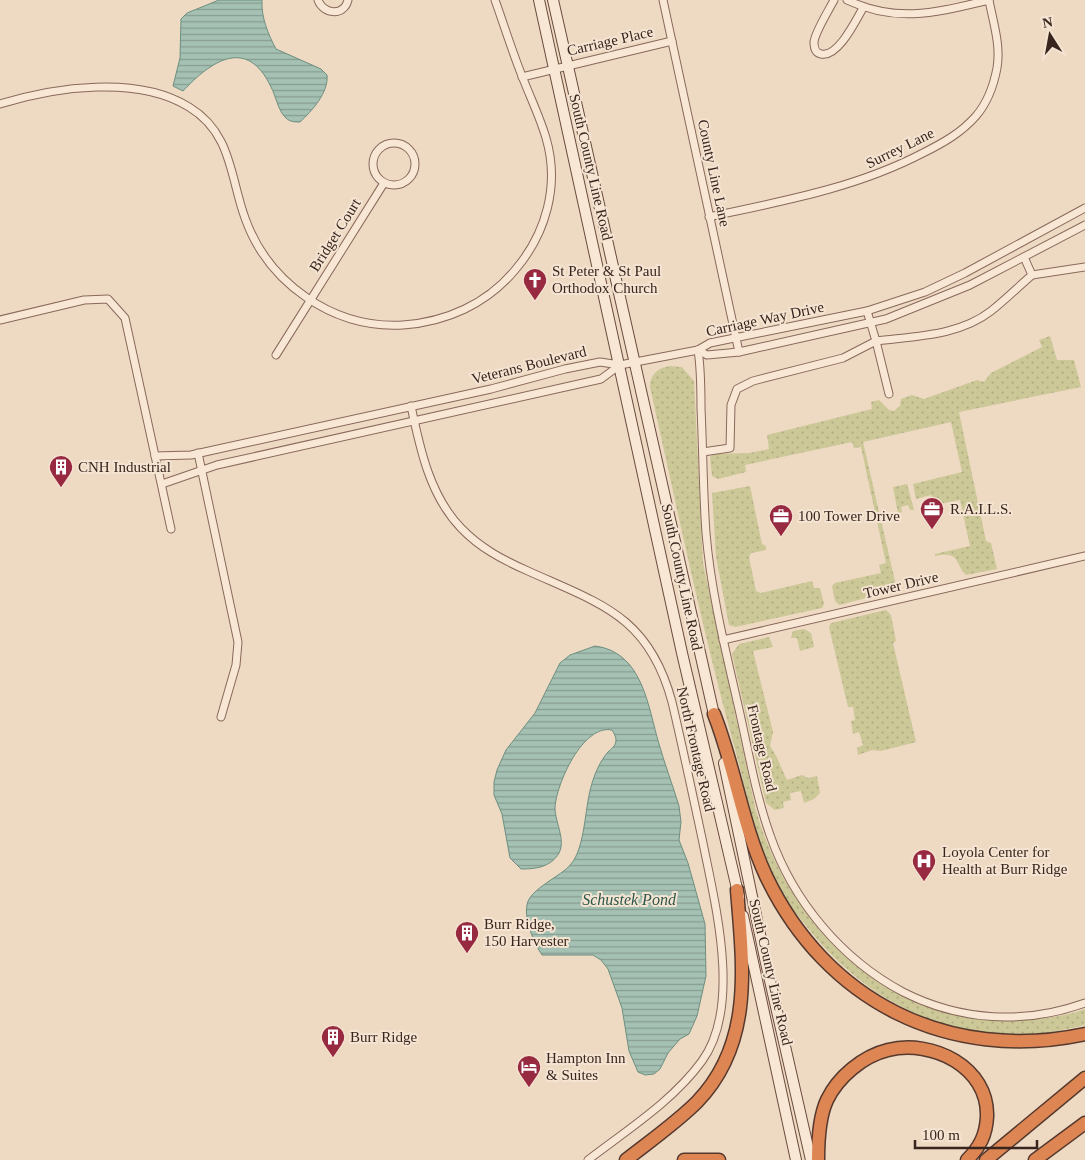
<svg xmlns="http://www.w3.org/2000/svg" width="1085" height="1160" viewBox="0 0 1085 1160" font-family="'Times New Roman',serif">
	<style>
		.grass { fill: url(#grass-dots) }
		.water { fill: url(#water-rules); stroke: #6c8f7f }
		.lines { fill: none; stroke-linecap: round; stroke-linejoin: round }
		.minor-casing { stroke: #88695a; stroke-width: 9 }
		.secondary-casing { stroke: #6a4b3d; stroke-width: 12 }
		.motorway-casing { stroke: #56392e; stroke-width: 15 }
		.minor { stroke: #f9e7d6; stroke-width: 7 }
		.secondary { stroke: #f9e7d6; stroke-width: 10 }
		.motorway { stroke: #dd8654; stroke-width: 12 }
		.labels { text-anchor: middle; dominant-baseline: central; stroke-width: 4; stroke-linejoin: round; paint-order: stroke }
		.street-label { font-size: 15px; fill: #38251e; stroke: #f5e4d2 }
		.poi-label { font-size: 15px; fill: #38251e; stroke: #f5e4d2; text-anchor: start }
		.water-label { font-size: 16px; font-style: italic; fill: #2d574c; stroke: #f5e4d2 }
	</style>
	<defs>
		<pattern id="grass-dots" width="8" height="8" patternUnits="userSpaceOnUse" patternTransform="scale(1.25)"><rect width="8" height="8" fill="#ccc897"/><path d="M2 2h.1M6 6h.1" fill="none" stroke="#b0ac82" stroke-width="1.8" stroke-linecap="round"/></pattern>
		<pattern id="water-rules" width="6" height="5" patternUnits="userSpaceOnUse" patternTransform="scale(1.25)"><rect width="6" height="5" fill="#a5c1b3"/><path d="M0 2.5h6" fill="none" stroke="#879d91"/></pattern>
	</defs>
	<rect width="100%" height="100%" fill="#eed9c3"/>
	<g class="grass">
		<path d="M 1050,336 L 1057,360 L 1074,360 L 1081,387 L 959,412 L 986,541 L 991,543 L 997,569 L 966,575 C 954,563 961,551 935,556 L 935,554 L 970,546 L 960,500 L 934,505 L 931,495 L 916,499 L 913,484 L 962,472 L 951,422 L 863,442 L 897,590 L 839,605 L 835,601 L 832,586 L 835,583 L 881,573 L 879,565 L 886,563 L 861,447 L 854,448 L 852,442 L 745,465 L 746,472 L 718,479 L 712,476 L 710,457 L 713,454 L 749,453 L 769,449 L 767,435 L 872,409 L 871,402 L 879,400 L 889,410 L 894,411 L 900,406 L 901,399 L 912,395 L 924,399 L 977,380 L 984,382 L 991,373 L 1042,347 L 1039,340 Z"/>
		<path d="M 670,366 L 682,367 L 694,381 L 703,563 L 756,811 C 790,928 890,1028 1018,1020 C 1040,1019 1064,1017 1085,1009 L 1085,1025 C 975,1054 877,1015 807,927 C 796,913 781,896 774,880 C 754,838 747,793 735,749 C 702,629 677,508 650,387 C 650,374 658,368 670,366 Z"/>
		<polygon points="907,484 914,510 910,510 908,505 901,507 902,512 898,513 893,487"/>
		<polygon points="750,486 762,544 766,546 766,550 751,553 749,557 756,591 761,593 812,581 814,588 820,588 824,604 822,608 735,627 729,625 716,557 712,493"/>
		<polygon points="886,610 891,615 896,641 893,643 916,742 881,751 872,750 858,755 857,748 863,745 859,732 853,734 851,721 855,720 853,707 848,707 829,627 831,623"/>
		<polygon points="804,629 811,633 814,647 800,651 797,638 791,638 793,631"/>
		<path d="M 769,637 L 773,647 L 753,651 L 773,732 L 770,746 C 778,757 781,768 787,780 L 802,775 L 808,778 L 817,776 L 820,793 L 814,799 L 804,803 L 801,791 L 790,793 L 791,800 L 783,802 L 784,808 L 775,810 L 766,803 L 732,654 L 739,644 Z"/>
	</g>
	<g class="water">
		<path d="M 219,0 L 262,0 C 261,17 268,34 276,49 L 321,69 L 327,75 C 329,92 312,111 300,122 C 295,122 290,122 286,118 C 278,111 276,96 271,87 C 247,36 211,61 183,91 L 173,86 L 180,58 L 181,19 L 187,13 Z"/>
		<path d="M 595,646 C 643,652 648,707 659,744 C 665,765 673,786 679,806 L 681,822 L 679,840 L 688,863 L 705,924 L 706,976 L 697,1016 L 689,1034 L 680,1039 L 668,1053 L 660,1069 L 654,1074 L 645,1075 L 638,1072 L 629,1051 L 622,1008 L 608,969 L 601,960 L 593,955 L 542,955 C 534,943 524,920 527,905 C 529,889 562,876 571,864 C 585,848 585,807 591,787 C 594,775 600,761 608,752 C 611,749 616,746 616,740 C 616,737 614,733 612,730 C 583,724 556,784 555,808 C 555,822 566,840 559,853 C 551,867 536,869 521,869 L 510,858 L 502,814 L 494,795 L 494,782 L 497,770 L 506,750 L 535,713 L 560,663 L 570,655 Z"/>
	</g>
	<g class="lines">
		<g class="minor-casing">
			<g id="minor">
				<path d="M 318,0 C 323,14 344,17 348,0"/>
				<polyline points="663,0 739,352"/>
				<path d="M 834,0 C 829,10 815,32 814,42 C 814,48 815,53 821,54 C 838,58 856,20 863,8"/>
				<path d="M 847,0 C 898,24 938,12 989,0"/>
				<polyline points="522,77 672,41"/>
				<path d="M 0,104 C 55,87 138,75 189,107 C 232,133 230,177 245,218 C 268,283 333,329 403,325 C 446,322 487,304 515,270 C 546,234 560,185 546,138 C 540,117 530,97 522,76 C 512,51 504,25 495,0"/>
				<circle cx="394" cy="164" r="21"/>
				<path d="M 709,217 C 783,201 856,188 923,153 C 943,143 961,133 976,116 C 987,103 994,84 997,68 C 1001,45 993,22 989,0"/>
				<polyline points="1032,275 1085,267"/>
				<polyline points="0,320 84,300 108,299 125,318 171,529"/>
				<path d="M 698,350 C 701,369 701,389 701,408 C 703,450 703,492 706,533 C 711,592 725,648 738,705 C 748,748 755,793 770,835 C 793,901 841,959 903,992 C 960,1021 1024,1025 1085,1003"/>
				<polyline points="698,350 707,355 739,352 886,319 970,285 1085,225"/>
				<polyline points="276,355 384,183"/>
				<path d="M 889,394 L 876,341 C 915,336 959,336 991,311 C 1005,300 1018,287 1032,275 L 1024,257"/>
				<path d="M 411,406 C 420,449 430,496 461,528 C 480,548 503,560 528,571 C 601,604 649,616 672,702 C 683,749 693,796 703,843 C 715,904 742,1006 702,1061 C 673,1101 627,1130 588,1160"/>
				<polyline points="703,452 730,448 731,405 737,389 753,381 843,358 876,341 867,311"/>
				<polyline points="198,453 238,642 236,665 221,717"/>
				<polyline points="155,456 191,455 491,389 565,369 600,362 620,365 698,350 710,343 867,311 925,292 965,273 1085,208"/>
				<polyline points="162,484 217,465 601,379 620,365"/>
				<polyline points="723,640 1085,556"/>
			</g>
		</g>
		<g class="secondary-casing">
			<g id="secondary">
				<polyline points="539,0 682,653 739,897"/>
				<polyline points="553,0 715,719"/>
				<polyline points="724,763 766,963 811,1160"/>
				<polyline points="743,916 796,1160"/>
			</g>
		</g>
		<g class="motorway-casing">
			<g id="motorway">
				<path d="M 714,714 C 735,767 742,824 766,876 C 826,1002 949,1063 1085,1034"/>
				<path d="M 626,1160 C 650,1141 676,1123 697,1102 C 754,1043 743,965 737,890"/>
				<polyline points="684,1160 719,1160"/>
				<path d="M 818,1160 C 818,1141 819,1117 827,1100 C 838,1077 863,1056 888,1050 C 932,1039 989,1067 987,1117 C 986,1135 980,1147 967,1160"/>
				<polyline points="986,1160 1085,1078"/>
				<polyline points="1035,1160 1085,1123"/>
			</g>
		</g>
		<use href="#minor" class="minor"/>
		<use href="#secondary" class="secondary"/>
		<use href="#motorway" class="motorway"/>
	</g>
	<defs>
		<g id="church-pin" transform="scale(1.25)"><path d="M0 17L-7.5 6A9.5 9.5 0 1 1 7.5 6Z" fill="#972a40" stroke="#f5e4d2"/><path d="M-1.2-6h2.4v3.5h3.3v2.4h-3.3V6h-2.4V-.1h-3.3v-2.4h3.3Z" fill="#fff"/></g>
		<g id="building-pin" transform="scale(1.25)"><path d="M0 17L-7.5 6A9.5 9.5 0 1 1 7.5 6Z" fill="#972a40" stroke="#f5e4d2"/><path d="M-4-6H4V6H1V3H-1V6H-4ZM-2.5-4.3h1.7v1.8h-1.7ZM.8-4.3h1.7v1.8H.8ZM-2.5-1h1.7V.8h-1.7ZM.8-1h1.7V.8H.8Z" fill="#fff"/></g>
		<g id="office-pin" transform="scale(1.25)"><path d="M0 17L-7.5 6A9.5 9.5 0 1 1 7.5 6Z" fill="#972a40" stroke="#f5e4d2"/><path d="M-6-3h4V-5.5h4V-3h4V5H-6ZM-1-4.5V-3h2v-1.5ZM-6 0V1H6V0Z" fill="#fff"/></g>
		<g id="hospital-pin" transform="scale(1.25)"><path d="M0 17L-7.5 6A9.5 9.5 0 1 1 7.5 6Z" fill="#972a40" stroke="#f5e4d2"/><path d="M-5-5h3v3.5h4V-5h3V5h-3V1.5h-4V5h-3Z" fill="#fff"/></g>
		<g id="hotel-pin" transform="scale(1.25)"><path d="M0 17L-7.5 6A9.5 9.5 0 1 1 7.5 6Z" fill="#972a40" stroke="#f5e4d2"/><path d="M-6-4.5h1.5V1H6V5H4.5V3h-9V5H-6ZM-4 0a1.8 1.8 0 1 1 3.6 0ZM.5 0V-2.5h3Q6-2.5 6 0Z" fill="#fff"/></g>
	</defs>
	<g fill-rule="evenodd">
		<use href="#church-pin" x="535" y="280"/>
		<use href="#building-pin" x="61" y="467"/>
		<use href="#office-pin" x="932" y="509"/>
		<use href="#office-pin" x="781" y="516"/>
		<use href="#hospital-pin" x="924" y="861"/>
		<use href="#building-pin" x="467" y="933"/>
		<use href="#building-pin" x="333" y="1037"/>
		<use href="#hotel-pin" x="529" y="1067"/>
	</g>
	<g class="labels">
		<g class="street-label">
			<text transform="translate(610 41) rotate(-13)">Carriage Place</text>
			<text transform="translate(900 148) rotate(-26)">Surrey Lane</text>
			<text transform="translate(591 167) rotate(77)">South County Line Road</text>
			<text transform="translate(714 173) rotate(78)">County Line Lane</text>
			<text transform="translate(335 235) rotate(-58)">Bridget Court</text>
			<text transform="translate(765 319) rotate(-12)">Carriage Way Drive</text>
			<text transform="translate(529 365) rotate(-14)">Veterans Boulevard</text>
			<text transform="translate(682 577) rotate(78)">South County Line Road</text>
			<text transform="translate(901 585) rotate(-13)">Tower Drive</text>
			<text transform="translate(762 748) rotate(77)">Frontage Road</text>
			<text transform="translate(696 749) rotate(77)">North Frontage Road</text>
			<text transform="translate(771 972) rotate(77)">South County Line Road</text>
		</g>
		<g class="poi-label">
			<text x="552" y="271">St Peter &amp; St Paul<tspan x="552" dy="17">Orthodox Church</tspan></text>
			<text x="78" y="467">CNH Industrial</text>
			<text x="950" y="509">R.A.I.L.S.</text>
			<text x="798" y="516">100 Tower Drive</text>
			<text x="942" y="852">Loyola Center for<tspan x="942" dy="17">Health at Burr Ridge</tspan></text>
			<text x="484" y="924">Burr Ridge,<tspan x="484" dy="17">150 Harvester</tspan></text>
			<text x="350" y="1037">Burr Ridge</text>
			<text x="546" y="1058">Hampton Inn<tspan x="546" dy="17">&amp; Suites</tspan></text>
		</g>
		<g class="water-label">
			<text x="629" y="899">Schustek Pond</text>
		</g>
	</g>
	<g transform="translate(1050 35) rotate(349)" stroke="#f5e4d2" stroke-width="4" paint-order="stroke">
	<path d="M0-4L9 19L0 12L-9 19Z" fill="#38251e"/>
	<text y="-8" font-size="14" font-weight="bold" text-anchor="middle" fill="#38251e">N</text>
	</g>
	<path d="M915 1140v8h122v-8" fill="none" stroke="#38251e" stroke-width="2.5"/>
	<text x="922" y="1140" font-size="15" fill="#38251e" stroke="#f5e4d2" stroke-width="4" paint-order="stroke">100 m</text>
</svg>
